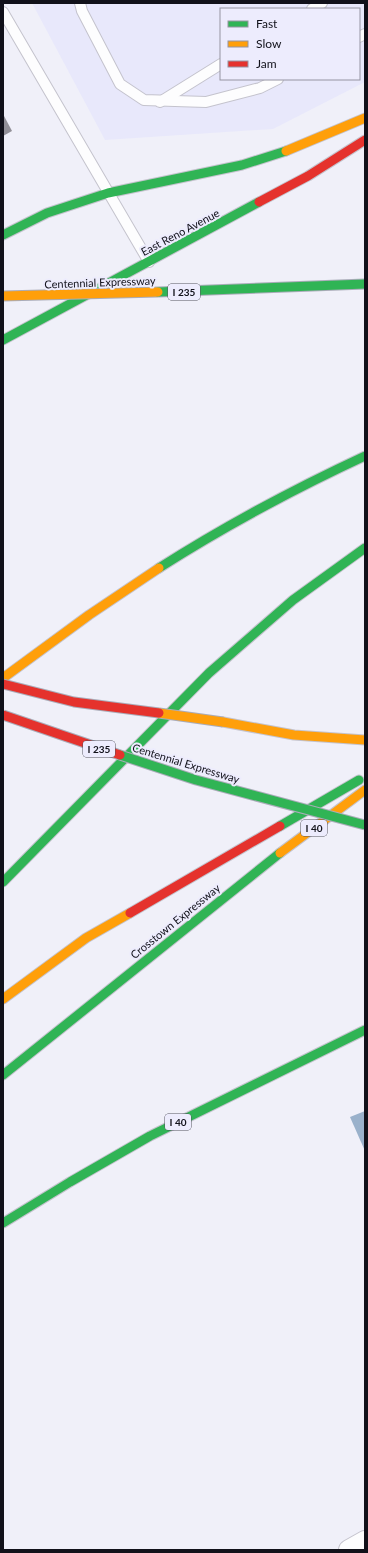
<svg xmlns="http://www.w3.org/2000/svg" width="368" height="1553" viewBox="0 0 368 1553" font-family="Lato,sans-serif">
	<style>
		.built { fill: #e8e8fb; fill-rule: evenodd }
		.water { fill: #9ab1cb }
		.building { fill: #929098 }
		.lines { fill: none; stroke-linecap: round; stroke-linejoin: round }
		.lane-casing { stroke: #c4c3cd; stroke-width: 12 }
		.street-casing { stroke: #c4c3cd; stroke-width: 22 }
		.fast-casing { stroke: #c4c3cd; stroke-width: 11 }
		.slow-casing { stroke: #c4c3cd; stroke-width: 11 }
		.jam-casing { stroke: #c4c3cd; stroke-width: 11 }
		.lane { stroke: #fdfdfe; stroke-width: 10 }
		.street { stroke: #fdfdfe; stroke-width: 20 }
		.fast { stroke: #30b455; stroke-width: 9 }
		.slow { stroke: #ff9f0a; stroke-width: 9 }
		.jam { stroke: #e5322d; stroke-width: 9 }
		.fast-bridge-casing { stroke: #aaacb9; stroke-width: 11; stroke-linecap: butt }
		.slow-bridge-casing { stroke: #aaacb9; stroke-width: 11; stroke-linecap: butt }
		.jam-bridge-casing { stroke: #aaacb9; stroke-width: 11; stroke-linecap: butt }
		.fast-bridge { stroke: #30b455; stroke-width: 9 }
		.slow-bridge { stroke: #ff9f0a; stroke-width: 9 }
		.jam-bridge { stroke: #e5322d; stroke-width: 9 }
		.labels { text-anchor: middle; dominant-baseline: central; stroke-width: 4; stroke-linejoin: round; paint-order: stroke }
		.shield { fill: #edecfd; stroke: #53535e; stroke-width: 1 }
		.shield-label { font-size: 10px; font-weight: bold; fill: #11111a }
		.street-label { font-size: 11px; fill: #11111a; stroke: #edecfd }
	</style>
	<rect width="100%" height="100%" fill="#f0f0f9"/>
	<path class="built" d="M 32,3 L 365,3 L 365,82 L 273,129 L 105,140 ZM 221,9 L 359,9 L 359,79 L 221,79 Z"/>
	<polygon class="water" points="365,1111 365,1151 350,1117"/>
	<polygon class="building" points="3,114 12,131 3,136"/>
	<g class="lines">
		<g class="lane-casing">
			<g id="lane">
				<polyline points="80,3 82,11 120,84 144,100 206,102 260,88 278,79"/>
				<polyline points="312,9 322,3"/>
				<polyline points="3,12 149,262"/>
				<polyline points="359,37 365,34"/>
				<polyline points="160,102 221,64"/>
			</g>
		</g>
		<g class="street-casing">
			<polyline id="street" points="349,1550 365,1541"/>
		</g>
		<g class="fast-casing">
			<g id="fast">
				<polyline points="3,235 47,213 108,193 242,165 286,151"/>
				<polyline points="3,340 259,202"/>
				<path d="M 159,568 C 225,526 294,489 365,456"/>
				<polyline points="280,826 359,780"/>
				<polyline points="3,882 209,673 293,600 365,548"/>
				<polyline points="3,1075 280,853"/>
				<polyline points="3,1223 70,1182 150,1136 365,1030"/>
			</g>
		</g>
		<g class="slow-casing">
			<g id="slow">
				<polyline points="286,151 365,118"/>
				<polyline points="3,678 89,615 159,568"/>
				<polyline points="223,722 294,735 365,740"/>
				<polyline points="280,853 365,790"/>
				<polyline points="3,999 86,938 130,913"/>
			</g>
		</g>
		<g class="jam-casing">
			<g id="jam">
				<polyline points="259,202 308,176 365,140"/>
				<polyline points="130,913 280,826"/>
			</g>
		</g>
		<use href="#lane" class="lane"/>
		<use href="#street" class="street"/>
		<use href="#fast" class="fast"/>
		<use href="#slow" class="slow"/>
		<use href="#jam" class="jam"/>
		<g class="fast-bridge-casing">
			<g id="fast-bridge">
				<polyline points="158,292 365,284"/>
				<polyline points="120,755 196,780 365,825"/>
			</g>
		</g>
		<g class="slow-bridge-casing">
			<g id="slow-bridge">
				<polyline points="3,296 158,292"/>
				<polyline points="159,713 223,722"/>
			</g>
		</g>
		<g class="jam-bridge-casing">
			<g id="jam-bridge">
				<polyline points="3,684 74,702 159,713"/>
				<polyline points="3,715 120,755"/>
			</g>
		</g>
		<use href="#fast-bridge" class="fast-bridge"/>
		<use href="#slow-bridge" class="slow-bridge"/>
		<use href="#jam-bridge" class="jam-bridge"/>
	</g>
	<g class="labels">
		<g class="shield">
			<rect x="168" y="284" width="32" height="16" rx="3"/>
			<rect x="83" y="741" width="32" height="16" rx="3"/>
			<rect x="301" y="820" width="26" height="16" rx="3"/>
			<rect x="165" y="1114" width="26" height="16" rx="3"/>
		</g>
		<g class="shield-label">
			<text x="184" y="292">I 235</text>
			<text x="99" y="749">I 235</text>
			<text x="314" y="828">I 40</text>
			<text x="178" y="1122">I 40</text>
		</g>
		<g class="street-label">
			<text transform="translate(180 232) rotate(-28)">East Reno Avenue</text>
			<text transform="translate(100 282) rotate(-2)">Centennial Expressway</text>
			<text transform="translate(186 763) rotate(17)">Centennial Expressway</text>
			<text transform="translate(175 921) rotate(-39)">Crosstown Expressway</text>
		</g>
	</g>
	<rect width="368" height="1553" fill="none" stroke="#11111a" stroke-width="8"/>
	<rect x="220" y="8" width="140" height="72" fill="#edecfd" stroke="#9594a2"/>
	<rect x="228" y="21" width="20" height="6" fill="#30b455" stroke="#9594a2"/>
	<text x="256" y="28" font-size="12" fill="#11111a">Fast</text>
	<rect x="228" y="41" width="20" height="6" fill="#ff9f0a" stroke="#9594a2"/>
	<text x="256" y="48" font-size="12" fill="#11111a">Slow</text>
	<rect x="228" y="61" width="20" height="6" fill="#e5322d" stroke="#9594a2"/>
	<text x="256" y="68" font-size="12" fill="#11111a">Jam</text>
</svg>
